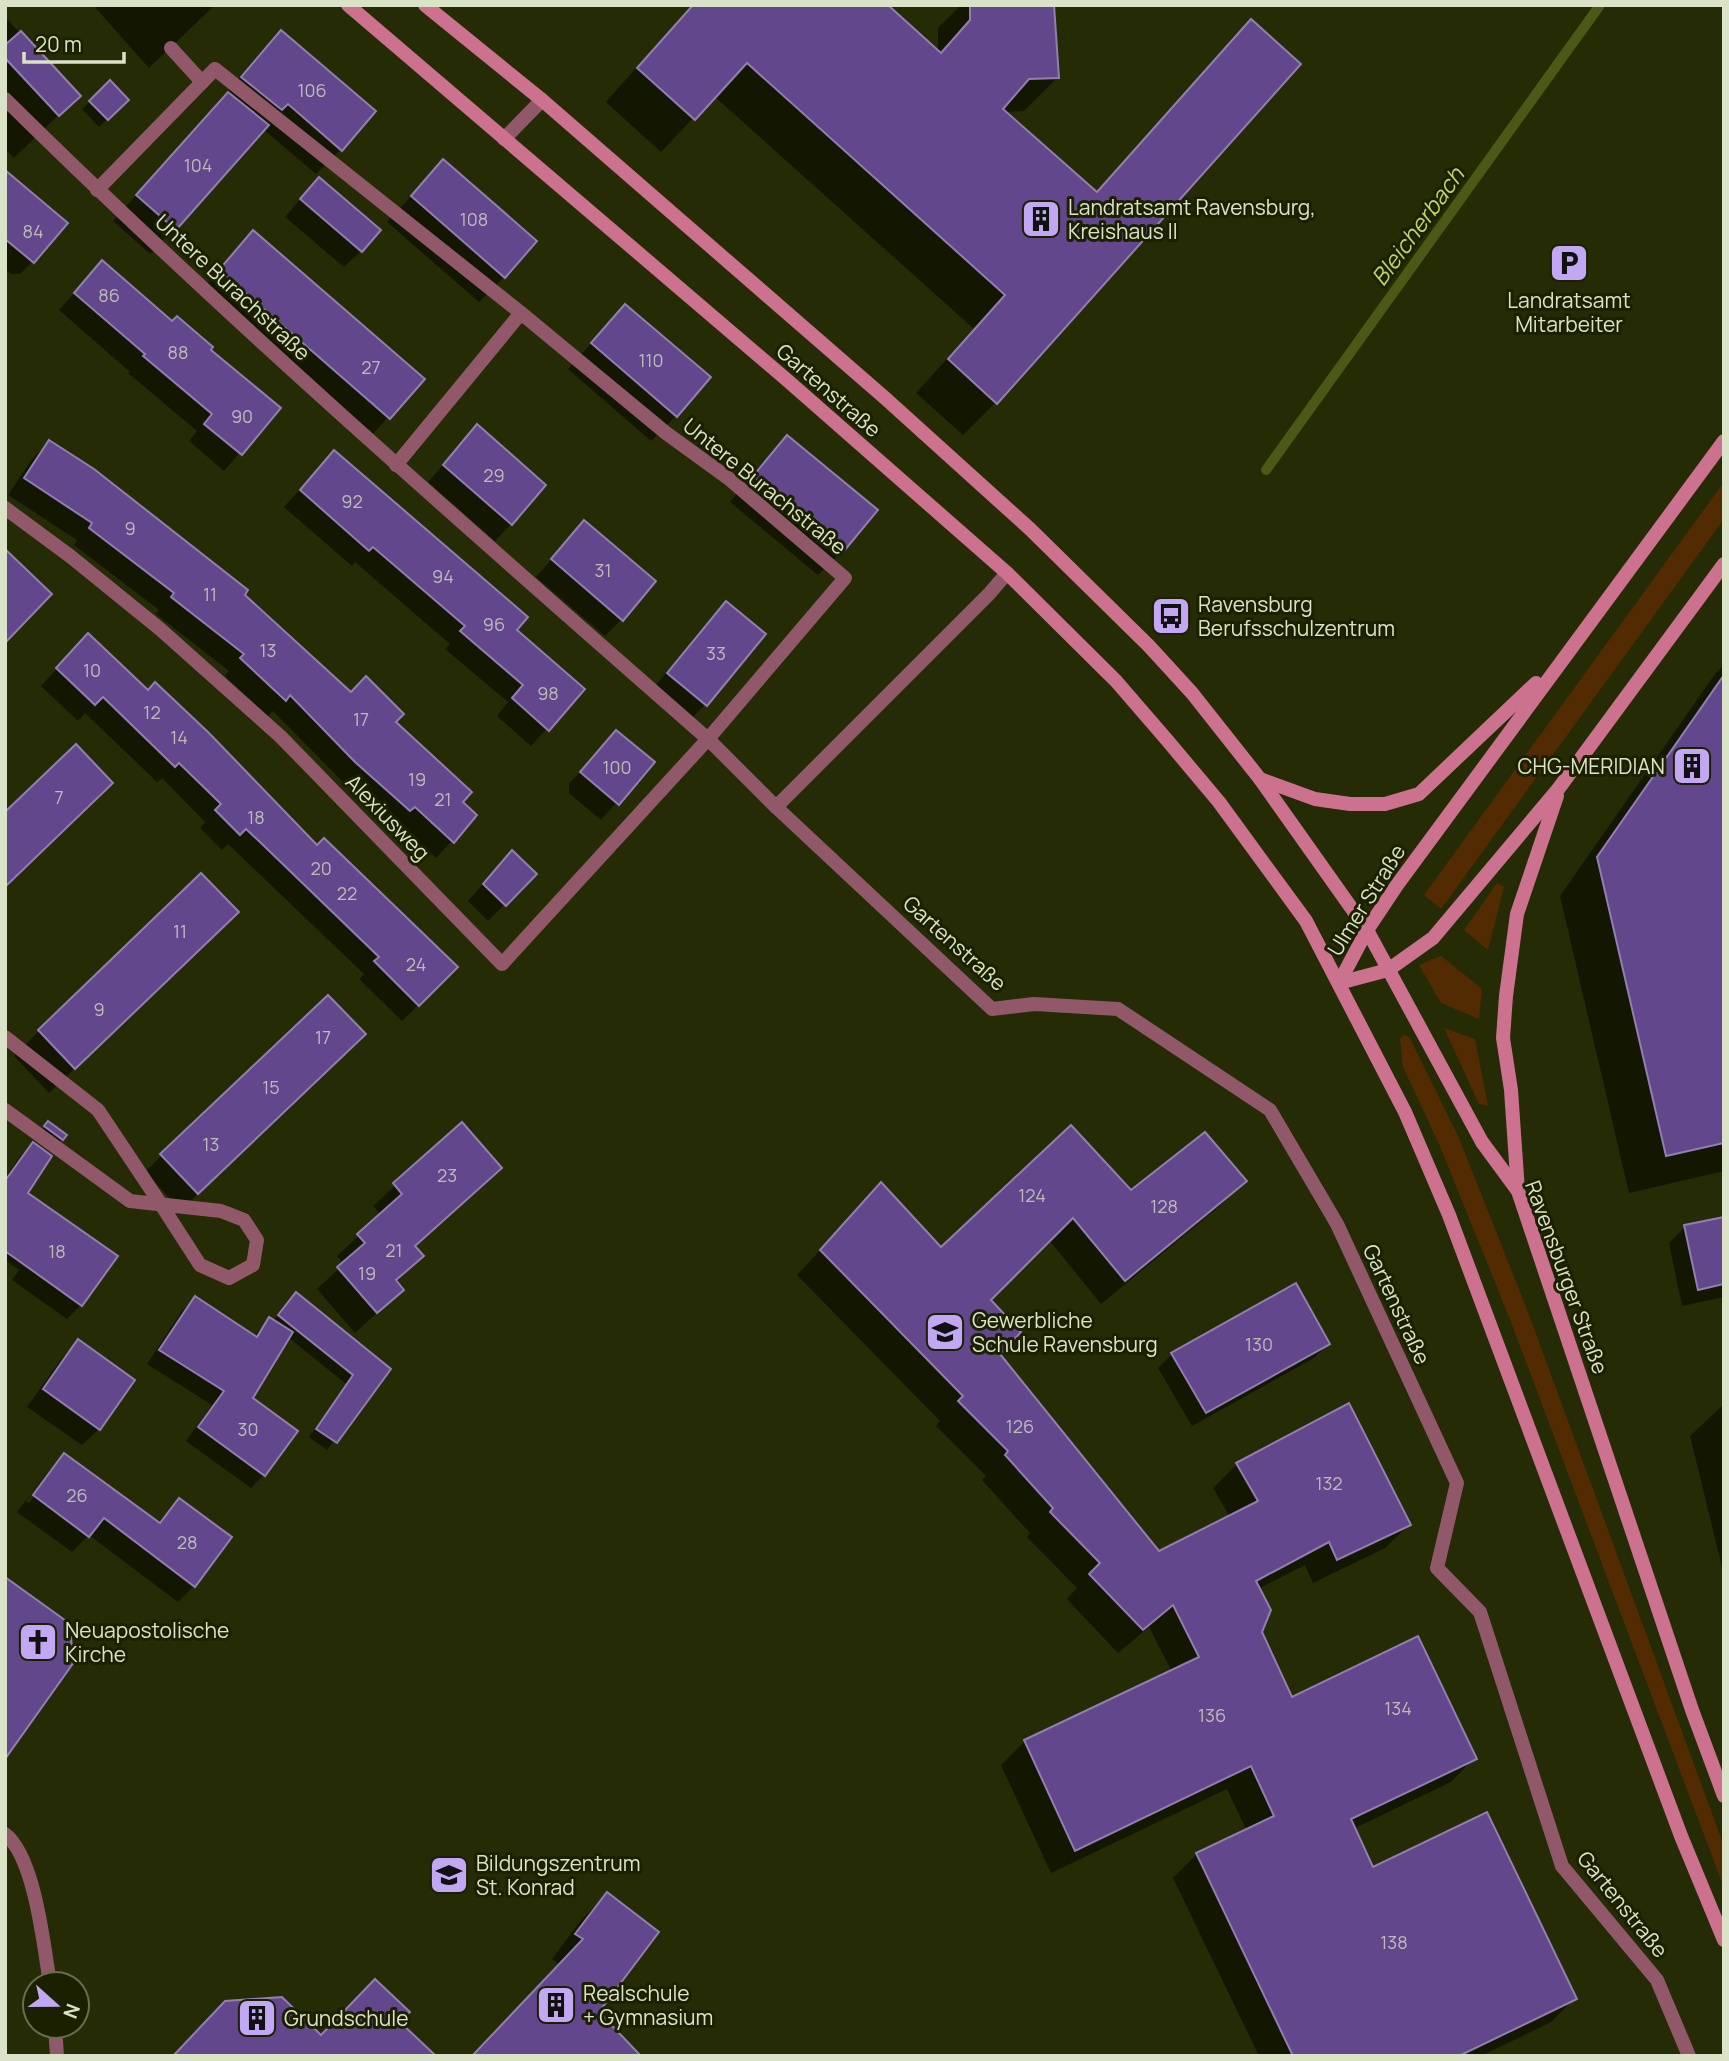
<svg xmlns="http://www.w3.org/2000/svg" width="1729" height="2061" viewBox="0 0 1729 2061" font-family="Manrope,sans-serif">
	<style>
		.green { fill: #522b03 }
		.shadow { fill: #0007 }
		.lines { fill: none; stroke-linecap: round; stroke-linejoin: round }
		.stream { stroke: #4c5916; stroke-width: 10 }
		.building { fill: #62478d; stroke: #907faf; stroke-width: 2 }
		.lane { stroke: #91586a; stroke-width: 14 }
		.street { stroke: #91586a; stroke-width: 14 }
		.secondary { stroke: #cc728f; stroke-width: 14 }
		.labels { text-anchor: middle; dominant-baseline: central; stroke-width: 6; stroke-linejoin: round; paint-order: stroke }
		.number-label { font-size: 18px; fill: #bcbbb8 }
		.poi-label { font-size: 21px; fill: #dae2c7; stroke: #1b2100; text-anchor: start }
		.street-label { font-size: 21px; fill: #dae2c7; stroke: #1b2100 }
		.water-label { font-size: 23px; font-style: italic; fill: #bdd664; stroke: #1b2100 }
	</style>
	<rect width="100%" height="100%" fill="#242b05"/>
	<g class="green">
		<polygon points="1724,482 1724,519 1441,909 1424,895"/>
		<polygon points="1497,883 1504,887 1488,950 1464,930"/>
		<polygon points="1441,956 1482,989 1479,1019 1441,1003 1419,965"/>
		<polygon points="1444,1028 1475,1039 1488,1106 1479,1104"/>
		<polygon points="1404,1034 1410,1038 1459,1138 1528,1312 1724,1846 1724,1888 1509,1317 1439,1144 1403,1067 1400,1039"/>
	</g>
	<g class="shadow">
		<polygon points="93,5 215,5 149,68"/>
		<polygon points="692,5 885,5 938,52 938,28 961,5 1053,5 1057,78 1024,111 1004,112 1095,193 1219,55 1252,22 996,402 963,435 916,393 974,329 714,96 661,152 606,102"/>
		<polygon points="5,17 78,96 14,158 5,149"/>
		<polygon points="281,32 341,149 316,174 263,129 150,254 113,221 218,104 256,57"/>
		<polygon points="110,83 127,100 99,127 82,109"/>
		<polygon points="443,162 504,277 479,302 387,222"/>
		<polygon points="5,172 37,257 20,274 11,274 5,269"/>
		<polygon points="303,196 361,251 344,267 285,217"/>
		<polygon points="253,233 423,380 368,439 200,292"/>
		<polygon points="102,263 172,323 208,350 278,408 224,471 189,441 197,431 128,373 130,372 59,310"/>
		<polygon points="625,306 676,416 651,441 568,369"/>
		<polygon points="477,427 511,524 495,541 428,482"/>
		<polygon points="787,438 875,511 843,550 818,575 730,502 762,463"/>
		<polygon points="49,442 243,595 351,694 393,722 475,816 436,858 397,822 393,827 339,778 273,711 268,716 225,676 229,671 156,614 159,610 74,545 77,540 8,495 32,459"/>
		<polygon points="318,469 582,689 531,746 497,716 508,702 445,649 450,644 355,562 352,566 284,507"/>
		<polygon points="584,523 622,619 605,636 536,577"/>
		<polygon points="726,603 706,704 689,721 652,690 709,620"/>
		<polygon points="72,652 317,848 456,968 402,1021 359,979 364,974 228,844 222,850 200,828 205,822 162,778 157,782 85,713 78,721 41,686"/>
		<polygon points="1724,665 1724,1171 1629,1193 1560,896 1715,674"/>
		<polygon points="616,732 652,763 601,820 569,793 569,784"/>
		<polygon points="496,869 535,874 488,921 468,901"/>
		<polygon points="212,937 49,1093 14,1056 39,1031"/>
		<polygon points="347,1051 181,1210 145,1172 162,1155"/>
		<polygon points="48,1123 65,1135 54,1147 40,1131"/>
		<polygon points="462,1124 413,1247 421,1256 395,1282 402,1290 355,1333 317,1289 344,1264 337,1256 381,1215 373,1206"/>
		<polygon points="33,1144 25,1193 81,1305 67,1319 12,1280 19,1270 5,1260 5,1178 19,1158"/>
		<polygon points="1245,1181 1221,1205 1101,1304 1049,1240 988,1300 997,1354 1158,1553 1230,1517 1213,1488 1237,1464 1409,1525 1385,1548 1313,1583 1305,1565 1258,1589 1260,1632 1291,1699 1474,1758 1451,1782 1353,1829 1373,1869 1575,1998 1551,2022 1481,2056 1259,2056 1173,1878 1197,1854 1247,1831 1227,1789 1051,1873 1001,1765 1025,1741 1172,1672 1149,1627 1118,1653 1067,1599 1077,1588 1027,1537 1030,1533 982,1480 986,1476 936,1426 940,1421 797,1275 881,1185 941,1249 1130,1192"/>
		<polygon points="1724,1218 1724,1297 1682,1306 1669,1243 1685,1227"/>
		<polygon points="1295,1285 1328,1344 1314,1358 1192,1426 1158,1368 1172,1354"/>
		<polygon points="195,1298 254,1336 269,1319 273,1321 288,1302 389,1369 327,1450 309,1437 346,1384 288,1337 251,1398 296,1431 264,1475 251,1488 186,1441 212,1405 147,1364 182,1311"/>
		<polygon points="78,1342 99,1429 82,1445 27,1407 62,1358"/>
		<polygon points="1724,1404 1724,1575 1690,1436"/>
		<polygon points="65,1455 158,1524 179,1501 194,1586 178,1602 89,1535 72,1552 17,1512 48,1471 26,1501 29,1503 53,1471 49,1471"/>
		<polygon points="607,1894 597,2012 473,2056 560,1965 552,1959 582,1919"/>
	</g>
	<g class="lines">
		<polyline class="stream" points="1266,470 1600,5"/>
	</g>
	<g class="building">
		<polygon points="693,5 888,5 941,53 970,20 970,5 1054,5 1059,78 1029,79 1003,109 1097,192 1251,19 1301,64 997,404 948,359 1005,295 747,63 695,120 637,68"/>
		<polygon points="281,30 376,111 342,151 288,104 282,110 241,77"/>
		<polygon points="21,31 81,96 59,116 5,58 5,45"/>
		<polygon points="110,80 129,100 108,120 89,101"/>
		<polygon points="228,92 269,125 176,230 136,195"/>
		<polygon points="443,159 537,241 505,278 411,196"/>
		<polygon points="5,170 68,223 34,263 5,239"/>
		<polygon points="319,177 381,230 362,252 300,199"/>
		<polygon points="253,230 425,379 390,419 219,270"/>
		<polygon points="102,260 172,321 177,316 213,347 211,350 281,408 242,455 204,424 212,414 143,356 145,354 74,293"/>
		<polygon points="625,304 711,377 677,417 591,343"/>
		<polygon points="477,424 546,485 512,525 443,465"/>
		<polygon points="787,435 878,510 844,551 753,476"/>
		<polygon points="49,440 94,469 248,590 245,595 351,692 366,676 404,714 396,722 472,792 463,802 477,815 454,843 415,807 410,811 355,762 290,695 286,701 240,658 244,654 171,597 174,593 89,528 92,523 24,478"/>
		<polygon points="334,450 528,617 517,630 585,689 549,731 512,698 523,685 460,631 465,626 373,547 369,551 300,490"/>
		<polygon points="584,520 656,581 623,621 551,559"/>
		<polygon points="5,549 52,594 5,643"/>
		<polygon points="726,601 766,634 707,706 667,673"/>
		<polygon points="88,633 148,690 155,682 209,733 317,845 324,838 458,967 419,1006 374,961 379,957 262,844 246,829 240,835 215,810 221,804 179,763 175,767 103,697 95,705 56,668"/>
		<polygon points="1724,675 1724,1143 1666,1156 1597,857"/>
		<polygon points="616,730 655,762 619,805 580,772"/>
		<polygon points="76,744 113,783 5,887 5,812"/>
		<polygon points="512,850 537,874 506,906 483,884"/>
		<polygon points="201,873 239,912 75,1069 38,1030"/>
		<polygon points="328,995 366,1034 198,1194 160,1154"/>
		<polygon points="48,1121 67,1135 63,1140 44,1126"/>
		<polygon points="462,1122 502,1168 415,1246 424,1256 396,1280 404,1290 377,1313 337,1267 365,1243 357,1234 402,1194 393,1183"/>
		<polygon points="1071,1125 1131,1190 1205,1132 1247,1181 1125,1281 1073,1218 991,1300 1021,1332 1000,1354 1159,1551 1258,1501 1236,1463 1349,1403 1411,1525 1337,1560 1329,1542 1256,1581 1271,1610 1262,1632 1292,1697 1418,1636 1477,1759 1351,1819 1373,1867 1487,1812 1577,1999 1459,2056 1293,2056 1196,1853 1274,1816 1251,1766 1075,1851 1024,1740 1199,1657 1173,1605 1143,1630 1089,1574 1100,1563 1050,1512 1053,1508 1005,1455 1008,1451 958,1401 963,1396 820,1250 881,1182 941,1247"/>
		<polygon points="33,1142 52,1156 28,1193 118,1256 82,1306 5,1251 5,1177 7,1178"/>
		<polygon points="1724,1217 1724,1284 1698,1290 1684,1225"/>
		<polygon points="1296,1283 1330,1344 1206,1413 1171,1353"/>
		<polygon points="296,1292 391,1369 337,1443 316,1429 353,1375 278,1315"/>
		<polygon points="195,1296 257,1337 269,1317 293,1332 253,1398 298,1431 265,1476 198,1427 224,1391 159,1350"/>
		<polygon points="78,1339 135,1380 100,1430 43,1389"/>
		<polygon points="64,1453 160,1523 179,1498 232,1537 195,1587 104,1518 89,1537 33,1495"/>
		<polygon points="5,1577 69,1623 74,1662 5,1759"/>
		<polygon points="607,1892 659,1932 599,2012 641,2056 472,2056 583,1939 575,1934"/>
		<polygon points="375,1979 410,2012 400,2022 436,2056 173,2056 225,2001 282,1997 321,2035"/>
	</g>
	<g class="lines">
		<g class="lane">
			<polyline points="171,48 202,82"/>
			<polyline points="504,139 542,100"/>
			<polyline points="396,465 521,313"/>
			<polyline points="708,739 776,807 989,594 1007,573"/>
			<polyline points="776,807 992,1009 1034,1004 1118,1009 1270,1110 1337,1224 1457,1483 1437,1568 1480,1612 1562,1866 1657,1980 1689,2056"/>
			<polyline points="5,1037 98,1110 162,1206"/>
			<path d="M 5,1834 C 35,1857 44,1947 50,1984"/>
			<polyline points="55,2026 57,2056"/>
		</g>
		<g class="street">
			<path d="M 5,99 C 231,322 470,530 708,739"/>
			<polyline points="5,508 70,556 160,629 281,737 502,964 708,739 845,578 728,478 666,433 521,313 215,69 97,190"/>
			<polyline points="5,1110 130,1201 221,1211 244,1220 257,1240 253,1265 229,1278 200,1265 162,1206"/>
		</g>
		<g class="secondary">
			<polyline points="348,5 787,380 1007,573 1116,681 1167,740 1219,802 1306,921 1405,1112 1449,1215 1681,1836 1724,1940"/>
			<polyline points="425,5 542,100 885,398 1030,529 1149,646 1192,693 1260,779 1367,930 1482,1142 1518,1191 1692,1710 1724,1796"/>
			<polyline points="1260,779 1315,799 1350,804 1385,804 1419,794 1536,683"/>
			<polyline points="1339,983 1367,930 1397,885 1724,441"/>
			<polyline points="1339,983 1388,970 1433,938 1559,788 1724,564"/>
			<polyline points="1518,1191 1511,1090 1503,1038 1506,996 1517,914 1557,796"/>
		</g>
	</g>
	<defs>
		<g id="building-square" transform="scale(2.0125)"><rect x="-9" y="-9" width="18" height="18" rx="4" fill="#c2a8f2" stroke="#1b2100"/><path d="M-4-6H4V6H1V3H-1V6H-4ZM-2.5-4.3h1.7v1.8h-1.7ZM.8-4.3h1.7v1.8H.8ZM-2.5-1h1.7V.8h-1.7ZM.8-1h1.7V.8H.8Z" fill="#111"/></g>
		<g id="parking-square" transform="scale(2.0125)"><rect x="-9" y="-9" width="18" height="18" rx="4" fill="#c2a8f2" stroke="#1b2100"/><path d="M-3.5-5.5H1a3.5 3.5 0 0 1 0 7H-1V5.5H-3.5ZM-1-3.4V-.6H.8a1.4 1.4 0 0 0 0-2.8Z" fill="#111"/></g>
		<g id="bus-square" transform="scale(2.0125)"><rect x="-9" y="-9" width="18" height="18" rx="4" fill="#c2a8f2" stroke="#1b2100"/><path d="M-5-6H5V4H4V6H2V4H-2V6H-4V4H-5ZM-3.5-4V0h7V-4ZM-3.5 1.2v1.5H-2V1.2ZM2 1.2v1.5H3.5V1.2Z" fill="#111"/></g>
		<g id="school-square" transform="scale(2.0125)"><rect x="-9" y="-9" width="18" height="18" rx="4" fill="#c2a8f2" stroke="#1b2100"/><path d="M0-5L7-2L0 1L-7-2ZM-4 1L0 2.5L4 1V4Q0 6-4 4Z" fill="#111"/></g>
		<g id="church-square" transform="scale(2.0125)"><rect x="-9" y="-9" width="18" height="18" rx="4" fill="#c2a8f2" stroke="#1b2100"/><path d="M-1.2-6h2.4v3.5h3.3v2.4h-3.3V6h-2.4V-.1h-3.3v-2.4h3.3Z" fill="#111"/></g>
	</defs>
	<g fill-rule="evenodd">
		<use href="#building-square" x="1041" y="219"/>
		<use href="#parking-square" x="1569" y="263"/>
		<use href="#bus-square" x="1171" y="616"/>
		<use href="#building-square" x="1692" y="766"/>
		<use href="#school-square" x="945" y="1332"/>
		<use href="#church-square" x="38" y="1642"/>
		<use href="#school-square" x="449" y="1875"/>
		<use href="#building-square" x="556" y="2005"/>
		<use href="#building-square" x="257" y="2018"/>
	</g>
	<g class="labels">
		<g class="number-label">
			<text x="312" y="90">106</text>
			<text x="198" y="165">104</text>
			<text x="474" y="219">108</text>
			<text x="33" y="231">84</text>
			<text x="109" y="295">86</text>
			<text x="178" y="352">88</text>
			<text x="651" y="360">110</text>
			<text x="371" y="367">27</text>
			<text x="242" y="416">90</text>
			<text x="494" y="475">29</text>
			<text x="352" y="501">92</text>
			<text x="130" y="528">9</text>
			<text x="603" y="570">31</text>
			<text x="443" y="576">94</text>
			<text x="210" y="594">11</text>
			<text x="494" y="624">96</text>
			<text x="268" y="650">13</text>
			<text x="716" y="653">33</text>
			<text x="92" y="670">10</text>
			<text x="548" y="693">98</text>
			<text x="152" y="712">12</text>
			<text x="361" y="719">17</text>
			<text x="179" y="737">14</text>
			<text x="617" y="767">100</text>
			<text x="417" y="779">19</text>
			<text x="59" y="797">7</text>
			<text x="443" y="799">21</text>
			<text x="256" y="817">18</text>
			<text x="321" y="868">20</text>
			<text x="347" y="893">22</text>
			<text x="180" y="931">11</text>
			<text x="416" y="964">24</text>
			<text x="99" y="1009">9</text>
			<text x="323" y="1037">17</text>
			<text x="271" y="1087">15</text>
			<text x="211" y="1144">13</text>
			<text x="447" y="1175">23</text>
			<text x="1032" y="1195">124</text>
			<text x="1164" y="1206">128</text>
			<text x="394" y="1250">21</text>
			<text x="57" y="1251">18</text>
			<text x="367" y="1273">19</text>
			<text x="1259" y="1344">130</text>
			<text x="1020" y="1426">126</text>
			<text x="248" y="1429">30</text>
			<text x="1329" y="1483">132</text>
			<text x="77" y="1495">26</text>
			<text x="187" y="1542">28</text>
			<text x="1398" y="1708">134</text>
			<text x="1212" y="1715">136</text>
			<text x="1394" y="1942">138</text>
		</g>
		<g class="poi-label">
			<text x="1068" y="207">Landratsamt Ravensburg,<tspan x="1068" dy="24">Kreishaus II</tspan></text>
			<text x="1569" y="300" text-anchor="middle">Landratsamt<tspan x="1569" dy="24">Mitarbeiter</tspan></text>
			<text x="1198" y="604">Ravensburg<tspan x="1198" dy="24">Berufsschulzentrum</tspan></text>
			<text x="1665" y="766" text-anchor="end">CHG-MERIDIAN</text>
			<text x="972" y="1320">Gewerbliche<tspan x="972" dy="24">Schule Ravensburg</tspan></text>
			<text x="65" y="1630">Neuapostolische<tspan x="65" dy="24">Kirche</tspan></text>
			<text x="476" y="1863">Bildungszentrum<tspan x="476" dy="24">St. Konrad</tspan></text>
			<text x="583" y="1993">Realschule<tspan x="583" dy="24">+ Gymnasium</tspan></text>
			<text x="284" y="2018">Grundschule</text>
		</g>
		<g class="street-label">
			<text transform="translate(233 287) rotate(43)">Untere Burachstraße</text>
			<text transform="translate(829 390) rotate(41)">Gartenstraße</text>
			<text transform="translate(765 486) rotate(39)">Untere Burachstraße</text>
			<text transform="translate(388 817) rotate(46)">Alexiusweg</text>
			<text transform="translate(1366 900) rotate(-58)">Ulmer Straße</text>
			<text transform="translate(955 943) rotate(42)">Gartenstraße</text>
			<text transform="translate(1567 1277) rotate(70)">Ravensburger Straße</text>
			<text transform="translate(1397 1304) rotate(65)">Gartenstraße</text>
			<text transform="translate(1623 1904) rotate(51)">Gartenstraße</text>
		</g>
		<g class="water-label">
			<text transform="translate(1417 226) rotate(-54)">Bleicherbach</text>
		</g>
	</g>
	<rect width="1729" height="2061" fill="none" stroke="#dae2c7" stroke-width="14"/>
	<g transform="translate(56 2005) rotate(111)"><circle r="33" fill="#1b2100" stroke="#676e50" stroke-width="2"/>
	<path d="M0-5L12 26L0 18L-12 26Z" fill="#c2a8f2"/>
	<text y="-10" font-size="19" font-weight="bold" text-anchor="middle" fill="#dae2c7">N</text>
	</g>
	<path d="M24 52v10h100v-10" fill="none" stroke="#dae2c7" stroke-width="3.5"/>
	<text x="35" y="52" font-size="21" fill="#dae2c7" stroke="#1b2100" stroke-width="5" paint-order="stroke">20 m</text>
</svg>
